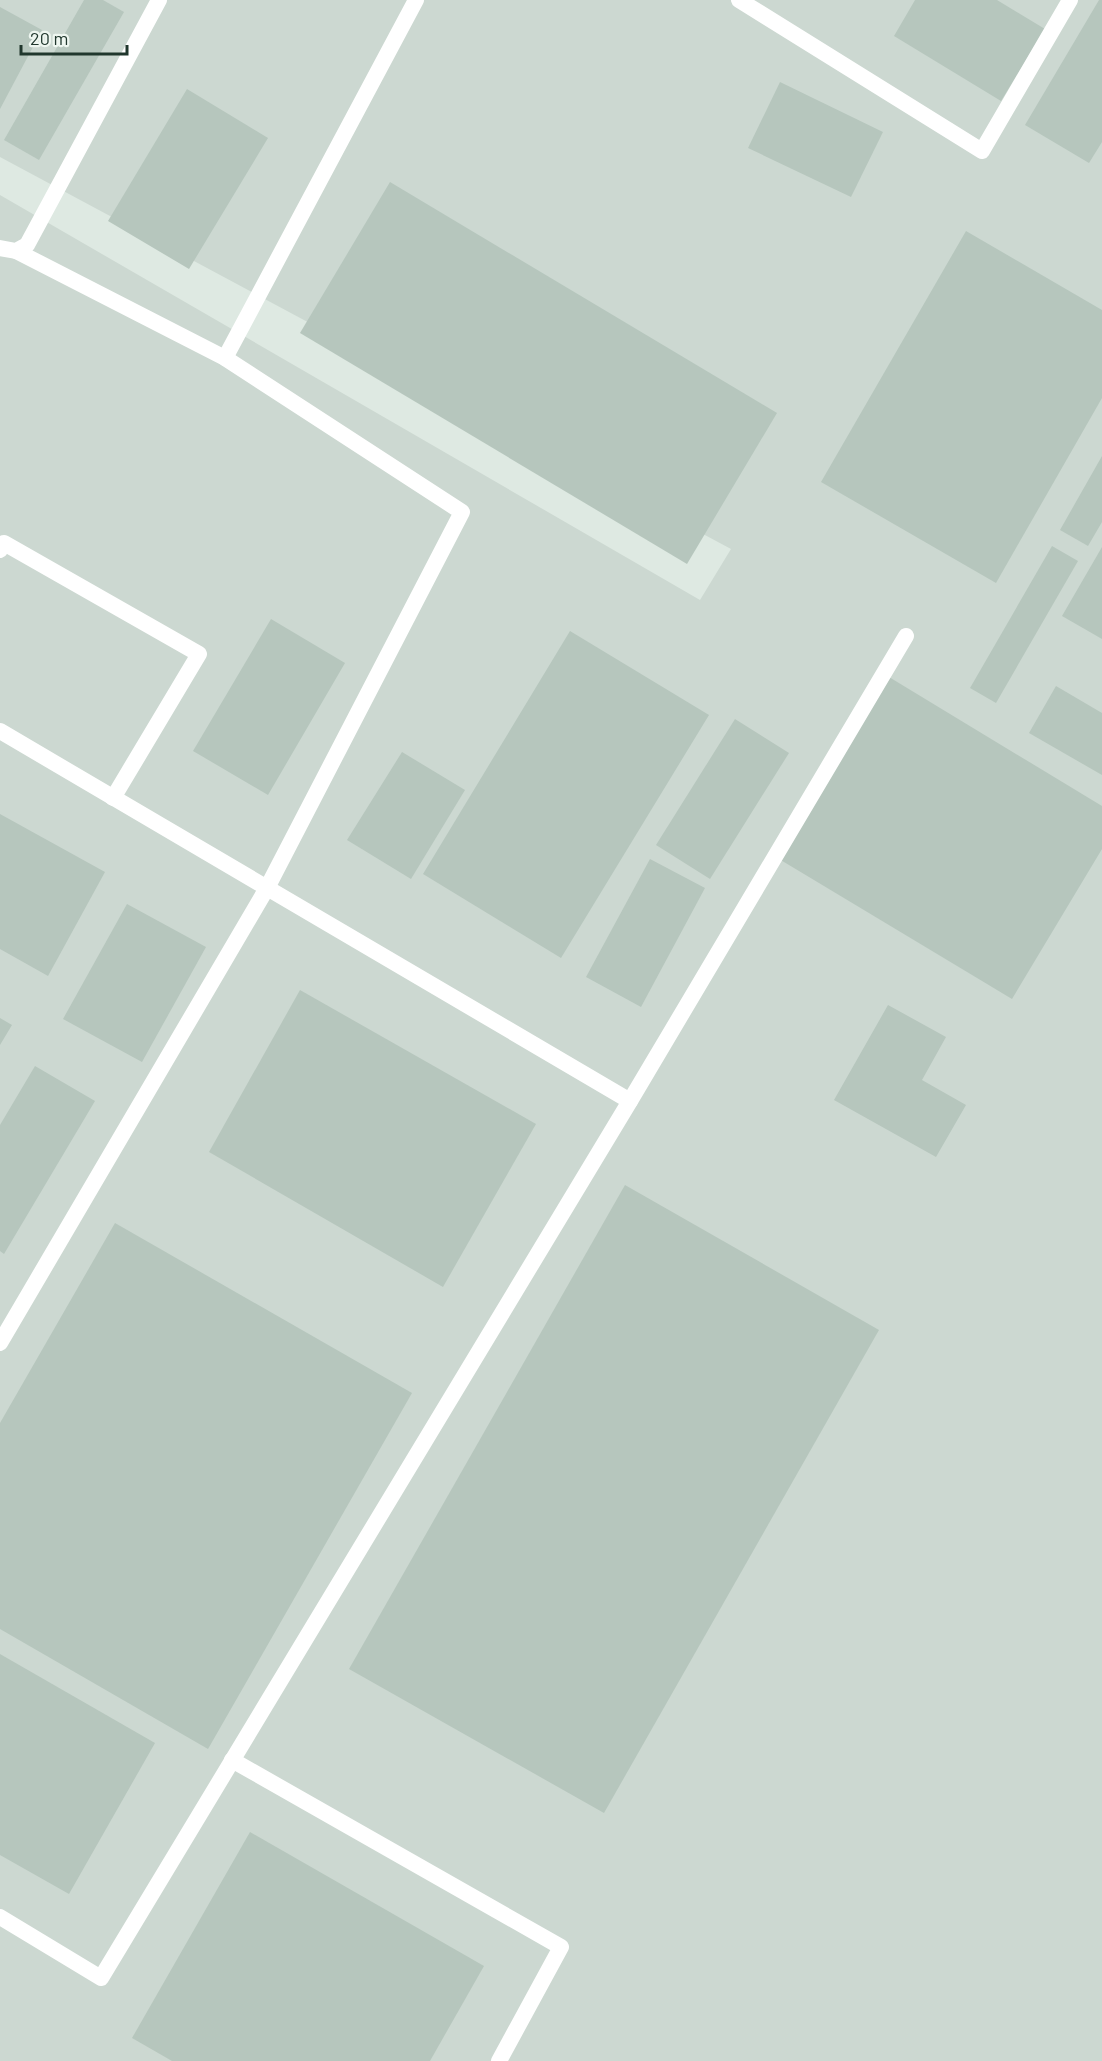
<svg xmlns="http://www.w3.org/2000/svg" width="1102" height="2061" viewBox="0 0 1102 2061" font-family="Barlow,sans-serif">
	<style>
		.built { fill: #ccd8d1 }
		.building { fill: #b6c6bd }
		.lines { fill: none; stroke-linecap: round; stroke-linejoin: round }
		.lane { stroke: #fff; stroke-width: 16 }
	</style>
	<rect width="100%" height="100%" fill="#dee9e2"/>
	<polygon class="built" points="0,0 1102,0 1102,2061 0,2061 0,195 700,600 731,549 0,157"/>
	<g class="building">
		<polygon points="84,0 103,0 124,12 39,160 4,140"/>
		<polygon points="915,0 997,0 1045,29 1001,101 894,36"/>
		<polygon points="1099,0 1102,0 1102,142 1089,163 1025,125"/>
		<polygon points="0,7 42,30 0,109"/>
		<polygon points="780,82 883,132 851,197 748,148"/>
		<polygon points="187,89 268,138 189,269 108,221"/>
		<polygon points="390,182 777,413 687,564 300,333"/>
		<polygon points="966,231 1102,310 1102,398 996,583 821,482"/>
		<polygon points="1102,456 1102,522 1088,546 1060,530"/>
		<polygon points="1052,546 1078,561 996,703 970,688"/>
		<polygon points="1102,547 1102,639 1062,616"/>
		<polygon points="271,619 345,663 268,795 193,751"/>
		<polygon points="570,631 709,715 561,958 423,874"/>
		<polygon points="889,677 1102,806 1102,849 1012,999 779,859"/>
		<polygon points="1056,686 1102,713 1102,775 1029,733"/>
		<polygon points="735,719 789,753 710,879 656,845"/>
		<polygon points="402,752 465,790 411,879 347,840"/>
		<polygon points="0,814 105,872 48,976 0,949"/>
		<polygon points="650,859 705,888 641,1007 586,977"/>
		<polygon points="127,904 206,947 142,1062 63,1019"/>
		<polygon points="300,990 536,1124 443,1287 209,1152"/>
		<polygon points="888,1005 946,1037 922,1080 966,1105 936,1157 834,1100"/>
		<polygon points="0,1018 12,1025 0,1045"/>
		<polygon points="35,1066 95,1101 4,1254 0,1251 0,1125"/>
		<polygon points="625,1185 879,1330 604,1813 349,1669"/>
		<polygon points="115,1223 412,1393 208,1749 0,1629 0,1423"/>
		<polygon points="0,1654 155,1743 69,1894 0,1855"/>
		<polygon points="250,1832 484,1966 430,2061 172,2061 132,2038"/>
	</g>
	<g class="lines">
		<g class="lane">
			<polyline points="739,0 982,151 1070,0"/>
			<polyline points="0,248 16,251 27,245 159,0"/>
			<polyline points="225,358 416,0"/>
			<polyline points="0,550 4,543 199,654 113,798"/>
			<polyline points="0,731 630,1101"/>
			<polyline points="0,1343 267,888 462,512 225,358 16,251"/>
			<polyline points="232,1760 561,1947 499,2061"/>
			<polyline points="0,1917 101,1978 630,1101 906,636"/>
		</g>
	</g>
	<path d="M21 45v9h106v-9" fill="none" stroke="#20372d" stroke-width="3"/>
	<text x="30" y="45" font-size="18" fill="#20372d" stroke="#eef6f0" stroke-width="4.5" paint-order="stroke">20 m</text>
</svg>
